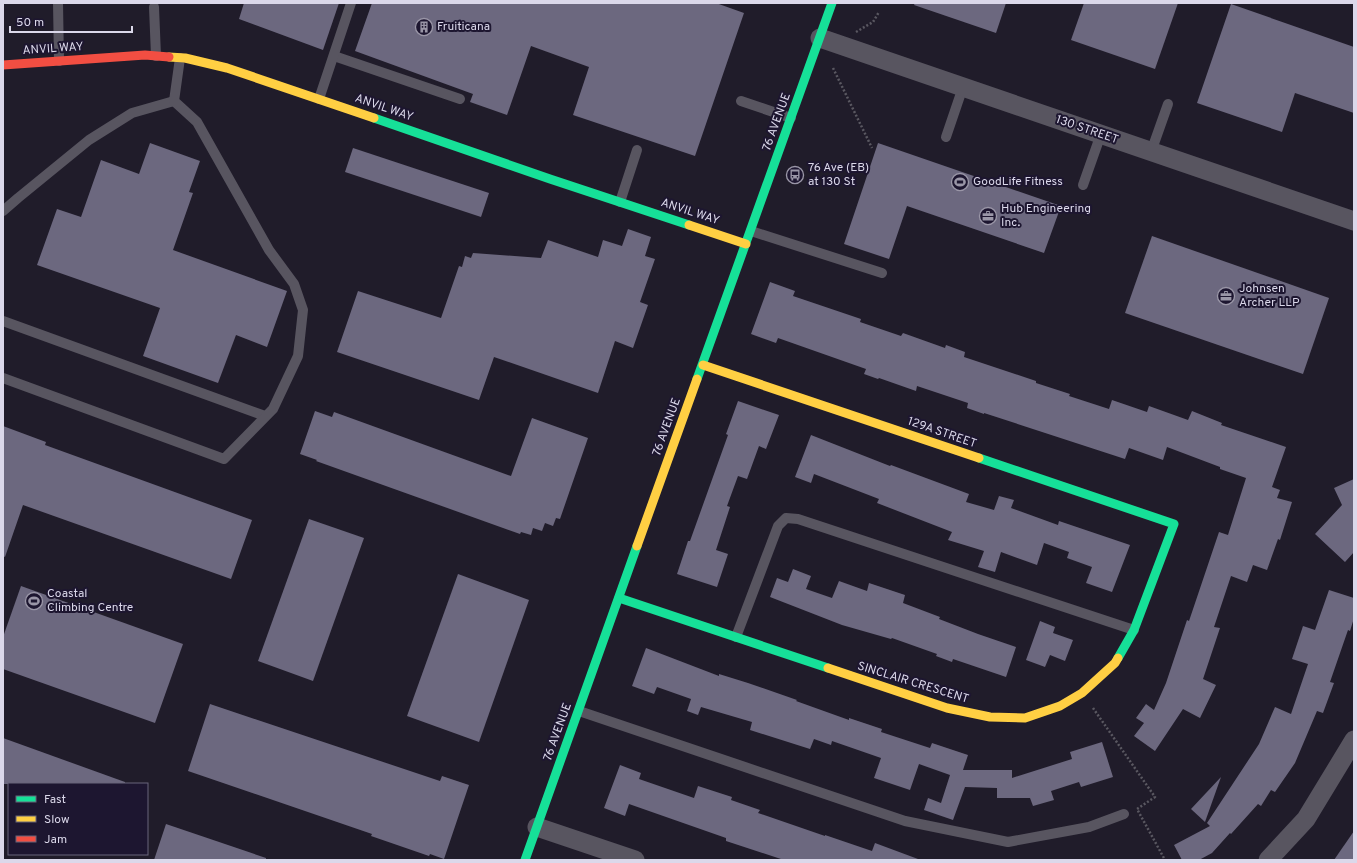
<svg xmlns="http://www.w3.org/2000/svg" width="1357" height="863" viewBox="0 0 1357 863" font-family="Overpass,sans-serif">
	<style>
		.building { fill: #6c687f }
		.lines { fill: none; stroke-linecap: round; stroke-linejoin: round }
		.path { stroke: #5a5861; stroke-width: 2.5; stroke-dasharray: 2 2; stroke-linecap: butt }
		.lane { stroke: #585560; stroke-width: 10 }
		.street { stroke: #585560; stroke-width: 19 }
		.fast { stroke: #16e098; stroke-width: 9 }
		.slow { stroke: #ffcf43; stroke-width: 9 }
		.jam { stroke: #f24e42; stroke-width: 9 }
		.labels { text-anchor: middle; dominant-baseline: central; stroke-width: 4; stroke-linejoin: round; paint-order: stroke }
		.poi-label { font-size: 12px; fill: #dbd8ea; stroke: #1d1630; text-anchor: start }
		.street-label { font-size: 12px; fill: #dbd8ea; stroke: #1d1630 }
	</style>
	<rect width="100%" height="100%" fill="#201c2a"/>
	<g class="building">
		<polygon points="244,3 339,3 323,50 239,19"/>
		<polygon points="372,3 716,3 744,13 695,156 573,115 589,67 531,46 507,115 470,102 473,94 355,51"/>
		<polygon points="915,3 1006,3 996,33 914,5"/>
		<polygon points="1084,3 1178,3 1155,69 1071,40"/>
		<polygon points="1231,4 1354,47 1354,113 1295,93 1282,132 1197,103"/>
		<polygon points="150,143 200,161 189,192 193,193 173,250 287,291 267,347 236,335 218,383 143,356 160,308 37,265 57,209 81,217 101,160 139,174"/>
		<polygon points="878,143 1061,206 1044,253 907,206 889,259 844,244"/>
		<polygon points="353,148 489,193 481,217 345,172"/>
		<polygon points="628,229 651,237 645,256 655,259 640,302 648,305 633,348 615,341 598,393 494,357 479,400 337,352 358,291 441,318 459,266 462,267 465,256 471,258 473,253 541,258 548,240 598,257 603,240 622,246"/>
		<polygon points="1152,236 1329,298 1303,374 1125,313"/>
		<polygon points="770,282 795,291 793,296 861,319 860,322 901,336 903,333 945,348 946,345 965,352 964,357 1036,381 1036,383 1070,394 1069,396 1109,409 1112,400 1147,412 1149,406 1188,420 1192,411 1222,423 1221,425 1286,447 1272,487 1280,490 1277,498 1292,502 1280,540 1278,539 1267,570 1253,565 1247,582 1231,576 1214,627 1220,628 1203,679 1216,685 1200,718 1183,709 1155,751 1134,736 1144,723 1136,718 1146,704 1154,710 1166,683 1187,620 1189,621 1219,532 1228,535 1246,478 1220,469 1220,467 1167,447 1163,460 1129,448 1125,459 984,413 984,414 967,408 968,403 917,386 916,391 879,378 878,379 864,374 866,369 778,338 776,343 751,334"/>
		<polygon points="738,401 779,415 766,449 759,446 747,479 738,476 727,506 730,507 716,550 728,554 717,587 677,574 688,541 690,541 728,435 726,434"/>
		<polygon points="315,411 332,417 334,412 511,476 532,418 588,438 560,519 556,518 553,526 545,523 542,531 533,528 531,535 521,532 520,534 316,461 317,460 300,454"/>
		<polygon points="3,426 46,442 45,445 252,520 231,579 23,505 5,557 3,556"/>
		<polygon points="811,435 890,466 891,465 969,494 966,502 994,510 999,496 1014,500 1011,508 1058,525 1059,521 1130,545 1112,592 1086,583 1092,567 1067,558 1069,552 1044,543 1037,565 1001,552 995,572 978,567 984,551 948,540 952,532 877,503 879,499 814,474 811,483 795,477"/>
		<polygon points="1354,479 1354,552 1345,562 1315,534 1342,505 1334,488"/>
		<polygon points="309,519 364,538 313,681 258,661"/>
		<polygon points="793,569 811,576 806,589 832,598 839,581 867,591 869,583 905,595 903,603 940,617 939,619 978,634 1016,647 1006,677 953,659 952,662 936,656 937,654 892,638 891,639 842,625 770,597 777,578 788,582"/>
		<polygon points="458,574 529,600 479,742 407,716"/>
		<polygon points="21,586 183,644 155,723 3,669 3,637"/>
		<polygon points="1329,590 1354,598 1354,618 1350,631 1348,630 1330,682 1334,683 1323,713 1317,711 1295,763 1275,792 1271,790 1261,806 1258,804 1231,834 1230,833 1212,853 1199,860 1182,860 1174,845 1210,826 1207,823 1259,744 1275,707 1291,714 1308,664 1292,659 1303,626 1315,630"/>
		<polygon points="1040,621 1055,627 1053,633 1073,640 1065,661 1050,655 1045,667 1026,660"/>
		<polygon points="646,648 719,676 719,674 748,683 797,700 796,701 849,720 849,718 882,729 881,732 930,748 932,743 968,755 963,770 1012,770 1012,778 1072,759 1070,752 1102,742 1113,777 1081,787 1079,782 1051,791 1054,800 1033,806 1030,798 997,798 997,788 965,787 953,820 924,810 928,798 941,803 950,775 919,764 910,790 874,778 881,758 832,741 831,745 814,739 810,749 750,730 752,722 701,707 698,715 687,711 691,699 657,687 654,694 632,686"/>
		<polygon points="210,704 440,781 442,776 469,785 444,859 430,854 429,856 371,836 372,834 188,771"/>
		<polygon points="3,738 125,782 125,784 3,784"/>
		<polygon points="620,765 641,773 639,779 694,798 698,786 732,797 731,800 760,810 758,813 825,836 825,835 872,851 875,843 918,859 918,860 784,860 726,841 726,838 629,804 625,816 604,808"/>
		<polygon points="1221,777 1205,822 1191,809"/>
		<polygon points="166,824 266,858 266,860 154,860"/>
		<polygon points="1354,831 1354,860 1334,860"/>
	</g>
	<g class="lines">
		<g class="path">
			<polyline points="856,32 873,22 879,12"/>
			<polyline points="833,68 872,148"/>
			<polyline points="1093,708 1155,797 1137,809 1165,860"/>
		</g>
		<g class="lane">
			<polyline points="58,3 59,61"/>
			<polyline points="154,7 156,56"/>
			<polyline points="334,56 460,99"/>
			<polyline points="319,99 351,3"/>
			<polyline points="741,101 791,118"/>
			<polyline points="946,137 963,87"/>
			<polyline points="1151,152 1168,104"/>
			<polyline points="1083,185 1101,134"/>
			<polyline points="620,202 637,150"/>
			<polyline points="3,211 18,198 89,140 132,113 174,101"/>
			<polyline points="751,231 882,273"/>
			<polyline points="3,321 265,416"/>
			<polyline points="3,378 224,459 273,409 298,356 303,310 294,284 269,250 197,122 174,101 180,58"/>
			<polyline points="736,637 778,526 786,518 798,519 1134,630"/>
			<polyline points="579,711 905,821 1008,842 1089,827 1124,814"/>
		</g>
		<g class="street">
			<polyline points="820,38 1354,221"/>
			<polyline points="537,827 635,860"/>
			<polyline points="1268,860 1306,819 1354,740"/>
		</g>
		<g class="fast">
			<polyline points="374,118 550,179 689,225"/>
			<polyline points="697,379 832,3"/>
			<polyline points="979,458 1174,524 1134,630 1118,658"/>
			<polyline points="619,598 828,668"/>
			<polyline points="525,860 637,546"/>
		</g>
		<g class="slow">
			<polyline points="169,57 185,58 227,68 374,118"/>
			<polyline points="689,225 746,244"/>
			<polyline points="703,365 979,458"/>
			<polyline points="637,546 697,379"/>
			<polyline points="828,668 947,708 990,717 1025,718 1060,706 1082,693 1115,663 1118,658"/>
		</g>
		<polyline class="jam" points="3,65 145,55 169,57"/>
	</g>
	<defs>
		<g id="building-ring" transform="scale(0.9)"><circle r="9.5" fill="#1d1630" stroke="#9a96a7" stroke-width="1.5"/><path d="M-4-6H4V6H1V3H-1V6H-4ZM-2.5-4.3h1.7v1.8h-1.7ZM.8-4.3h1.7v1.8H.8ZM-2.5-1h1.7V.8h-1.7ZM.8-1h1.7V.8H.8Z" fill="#9a96a7"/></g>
		<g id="bus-ring" transform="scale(0.9)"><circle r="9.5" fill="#1d1630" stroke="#9a96a7" stroke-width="1.5"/><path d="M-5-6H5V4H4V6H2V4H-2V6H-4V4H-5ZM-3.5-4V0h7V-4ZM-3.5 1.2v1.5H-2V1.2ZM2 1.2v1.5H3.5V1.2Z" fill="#9a96a7"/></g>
		<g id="stadium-ring" transform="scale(0.9)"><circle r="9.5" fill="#1d1630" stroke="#9a96a7" stroke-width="1.5"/><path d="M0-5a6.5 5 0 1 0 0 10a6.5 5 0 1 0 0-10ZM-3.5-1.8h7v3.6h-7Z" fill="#9a96a7"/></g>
		<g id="office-ring" transform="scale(0.9)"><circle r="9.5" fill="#1d1630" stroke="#9a96a7" stroke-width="1.5"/><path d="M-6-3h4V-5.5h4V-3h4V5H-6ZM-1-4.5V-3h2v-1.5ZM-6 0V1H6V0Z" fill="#9a96a7"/></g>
	</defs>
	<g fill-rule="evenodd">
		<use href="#building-ring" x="424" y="27"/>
		<use href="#bus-ring" x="795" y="175"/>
		<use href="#stadium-ring" x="960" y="182"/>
		<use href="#office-ring" x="988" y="216"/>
		<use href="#office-ring" x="1226" y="296"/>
		<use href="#stadium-ring" x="34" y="601"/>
	</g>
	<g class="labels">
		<g class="poi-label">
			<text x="437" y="27">Fruiticana</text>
			<text x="808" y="168">76 Ave (EB)<tspan x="808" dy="14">at 130 St</tspan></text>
			<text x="973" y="182">GoodLife Fitness</text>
			<text x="1001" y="209">Hub Engineering<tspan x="1001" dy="14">Inc.</tspan></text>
			<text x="1239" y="289">Johnsen<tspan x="1239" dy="14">Archer LLP</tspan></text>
			<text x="47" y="594">Coastal<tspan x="47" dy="14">Climbing Centre</tspan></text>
		</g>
		<g class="street-label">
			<text transform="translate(53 49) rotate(-4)">ANVIL WAY</text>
			<text transform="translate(384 108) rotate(19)">ANVIL WAY</text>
			<text transform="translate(777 122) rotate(-70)">76 AVENUE</text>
			<text transform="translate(1087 130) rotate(19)">130 STREET</text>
			<text transform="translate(690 212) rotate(18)">ANVIL WAY</text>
			<text transform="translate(667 427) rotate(-70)">76 AVENUE</text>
			<text transform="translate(942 433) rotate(19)">129A STREET</text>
			<text transform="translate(913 683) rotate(17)">SINCLAIR CRESCENT</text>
			<text transform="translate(558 732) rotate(-70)">76 AVENUE</text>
		</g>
	</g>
	<rect width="1357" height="863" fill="none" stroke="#dbd8ea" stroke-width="8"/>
	<rect x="8" y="783" width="140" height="72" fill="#1d1630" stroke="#69647a"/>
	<rect x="16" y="796" width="20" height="6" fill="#16e098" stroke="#69647a"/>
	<text x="44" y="803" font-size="12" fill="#dbd8ea">Fast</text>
	<rect x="16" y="816" width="20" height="6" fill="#ffcf43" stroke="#69647a"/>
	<text x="44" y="823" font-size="12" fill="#dbd8ea">Slow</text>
	<rect x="16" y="836" width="20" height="6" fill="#f24e42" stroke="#69647a"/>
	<text x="44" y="843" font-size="12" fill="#dbd8ea">Jam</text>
	<path d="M10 26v6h122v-6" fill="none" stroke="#dbd8ea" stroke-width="2"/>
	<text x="16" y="26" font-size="12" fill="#dbd8ea" stroke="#1d1630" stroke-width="3" paint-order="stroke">50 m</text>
</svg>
